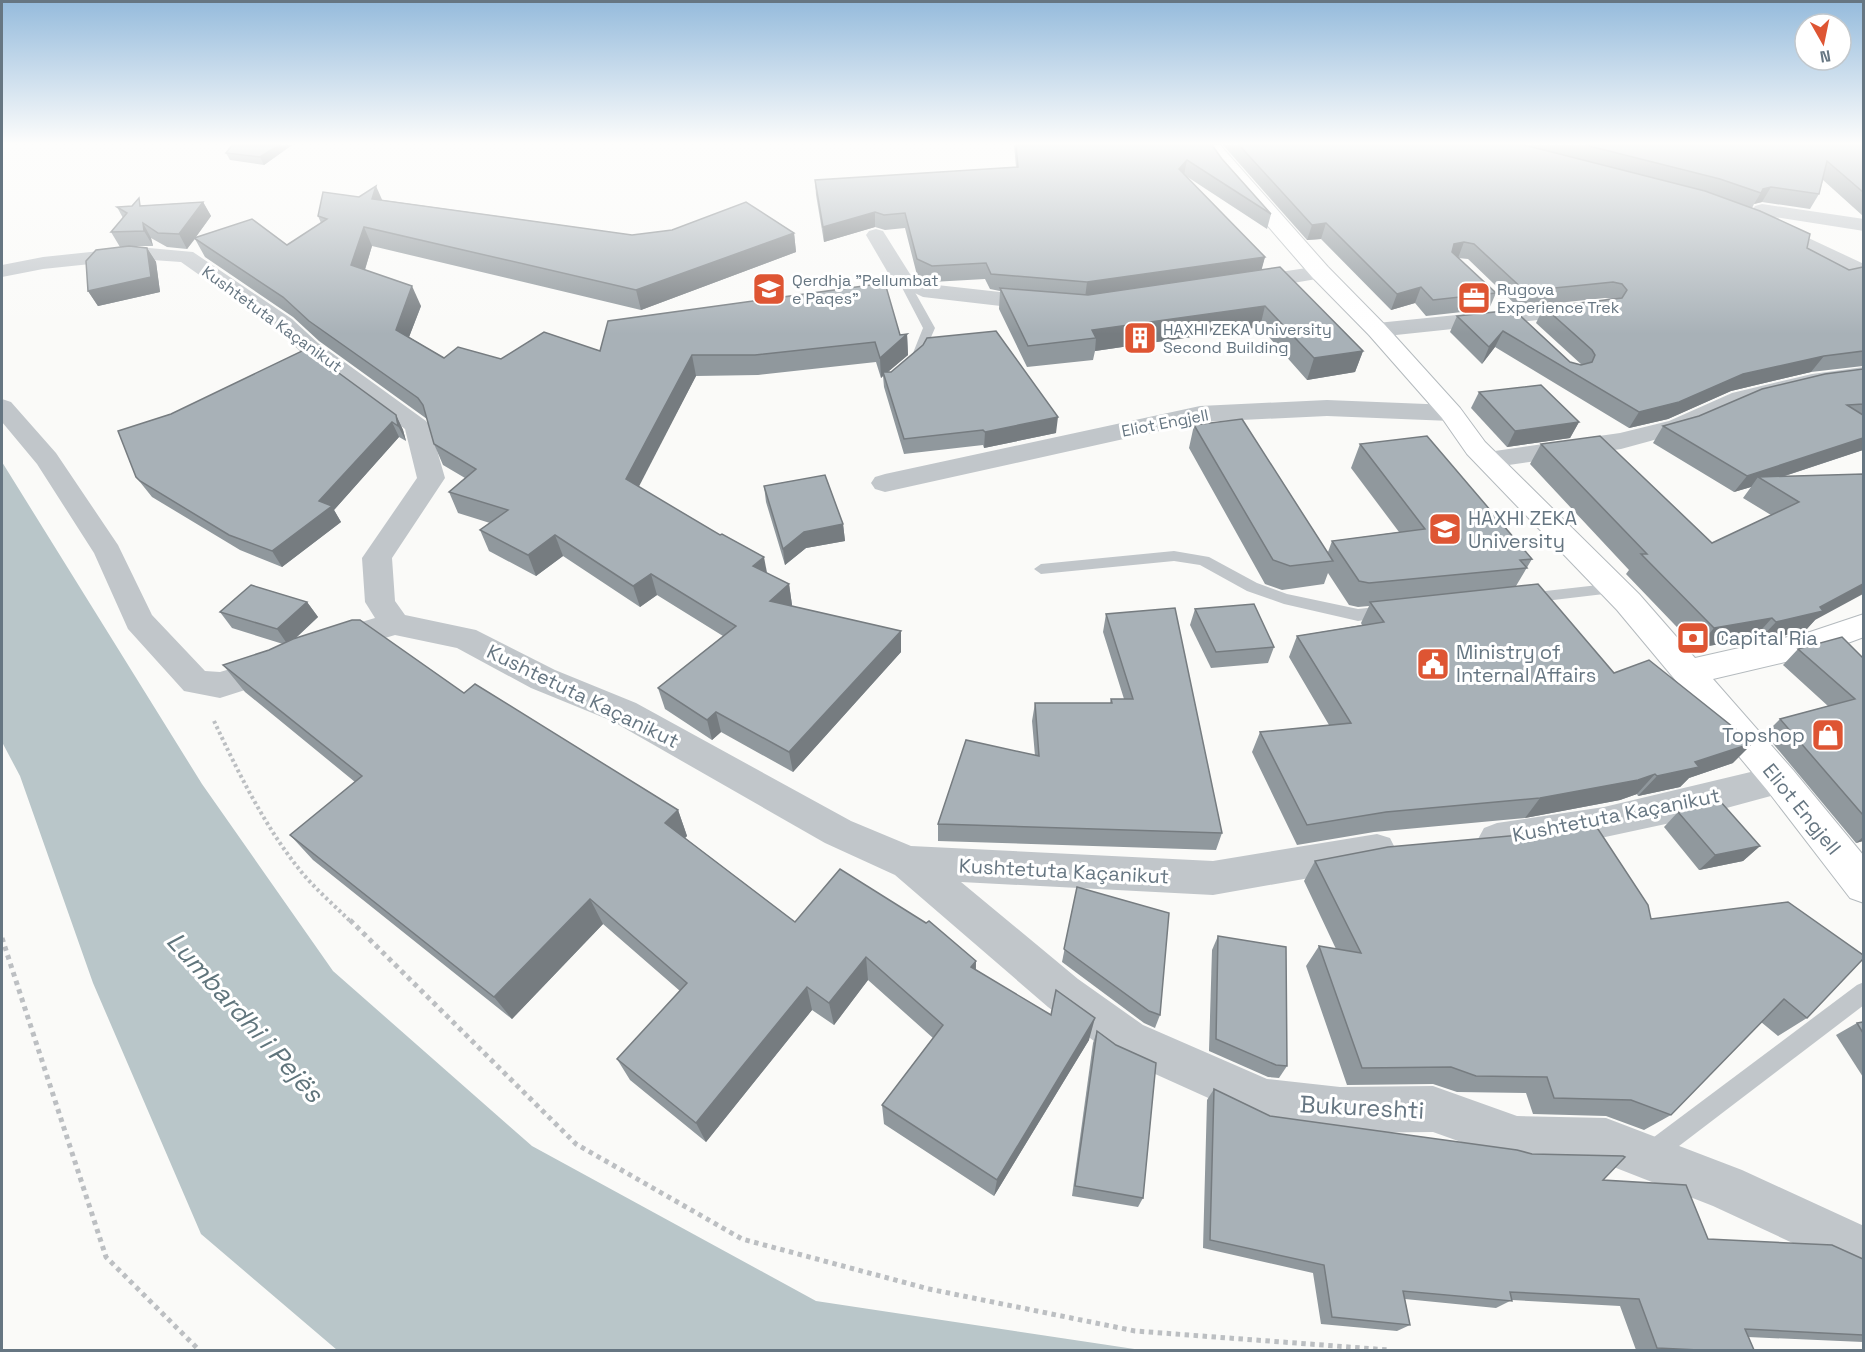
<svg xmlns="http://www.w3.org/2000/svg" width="1865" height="1352" viewBox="0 0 1865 1352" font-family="'Space Grotesk',sans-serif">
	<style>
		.water { fill: #b9c6c9 }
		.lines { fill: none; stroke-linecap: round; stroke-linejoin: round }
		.secondary-casing { stroke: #b4babe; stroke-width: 2 }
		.path-far1 { stroke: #bcbfc2; stroke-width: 4; stroke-dasharray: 3 3; stroke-linecap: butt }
		.path { stroke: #bcbfc2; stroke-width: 5; stroke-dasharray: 4.5 4.5; stroke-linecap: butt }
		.lane { fill: #c1c6ca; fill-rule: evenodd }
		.street { fill: #c1c6ca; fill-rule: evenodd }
		.secondary { fill: #fff; fill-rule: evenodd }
		.wall { fill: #90989d }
		.shaded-wall { fill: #767c80 }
		.building { fill: #a8b1b7; stroke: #767c80; stroke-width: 1.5 }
		.labels { text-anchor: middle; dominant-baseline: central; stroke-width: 6; stroke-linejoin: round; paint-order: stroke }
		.far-poi-label { font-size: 16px; fill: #667682; stroke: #fff; text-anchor: start }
		.far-street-label { font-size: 16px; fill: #667682; stroke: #fff }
		.poi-label { font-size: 20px; fill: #667682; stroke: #fff; text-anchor: start }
		.street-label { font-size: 20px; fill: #667682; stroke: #fff }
		.near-street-label { font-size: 24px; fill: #667682; stroke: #fff }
		.near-water-label { font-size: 26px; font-style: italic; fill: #60757c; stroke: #fff }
	</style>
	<rect width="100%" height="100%" fill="#fafaf8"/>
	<polygon class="water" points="2,462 202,784 333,971 532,1146 816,1301 1141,1350 337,1350 201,1234 93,983 20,776 2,742"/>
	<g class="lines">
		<g class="secondary-casing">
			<polygon id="secondary" points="1202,145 1220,145 1328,267 1385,325 1460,408 1485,442 1639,594 1695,658 1810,632 1864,614 1864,637 1815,655 1713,679 1793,770 1864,856 1864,903 1850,898 1767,790 1617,610 1467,454 1442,418 1369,335 1312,277 1221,172"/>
		</g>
		<path class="path-far1" d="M 214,721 C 238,772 264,825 299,869 C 314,888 334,905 351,922"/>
		<g class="path">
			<polyline points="350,920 576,1144 742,1239 929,1289 1135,1331 1389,1350"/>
			<polyline points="2,938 106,1257 199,1350"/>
		</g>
		<g class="lane">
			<polygon points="902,275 907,278 935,328 922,358 908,367 902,363 913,353 923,328 897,278"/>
			<polygon points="1174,551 1209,557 1257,583 1287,594 1358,609 1385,606 1391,608 1393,612 1391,616 1358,621 1284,604 1247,591 1200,565 1174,561 1041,574 1034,569 1041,564"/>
			<polygon points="1616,583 1621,584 1624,588 1621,592 1528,603 1523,602 1520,598 1523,594 1528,593"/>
			<polygon points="1864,982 1864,1005 1658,1162 1650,1166 1642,1162 1638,1154 1642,1146 1857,985"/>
		</g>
		<g class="street">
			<polygon points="1762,204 1864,219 1864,231 1755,214 1752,210 1755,206"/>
			<polygon points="1766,218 1864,264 1864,279 1759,228 1756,224 1759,220"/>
			<polygon points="876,229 883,231 910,274 928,284 1045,297 1053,299 1056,304 1053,309 1045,311 923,297 894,283 891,278 866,235 869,231"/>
			<polygon points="138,247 193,252 292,319 318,343 426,421 430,426 445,478 392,558 395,601 405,615 476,630 555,670 636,703 851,821 911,846 1213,861 1377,834 1390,838 1396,850 1390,862 1377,866 1213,895 961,882 1078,979 1143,1025 1267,1079 1340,1087 1433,1086 1517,1116 1606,1118 1742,1170 1864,1226 1864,1276 1713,1206 1606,1164 1517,1162 1433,1132 1340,1133 1266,1124 1113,1055 1048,1007 895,875 825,843 612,721 531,688 457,648 395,635 332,654 321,650 316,642 321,634 375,618 365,602 362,558 417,478 405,429 302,353 276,329 181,262 138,259 43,269 2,277 2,265 43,257"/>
			<polygon points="1320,266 1328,267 1331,272 1328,277 1247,291 1239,289 1236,284 1239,279 1247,277"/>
			<polygon points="1586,302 1594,304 1597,309 1594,314 1377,337 1369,335 1365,330 1369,325 1377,323"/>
			<polygon points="1864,367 1864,381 1812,388 1750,403 1687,431 1621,449 1488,468 1479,466 1475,460 1479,454 1488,452 1620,433 1669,421 1732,393 1812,374"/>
			<polygon points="2,399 11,402 56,453 118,545 152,615 205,671 220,672 277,655 289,658 293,667 289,676 220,698 184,691 128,629 94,553 37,464 2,422"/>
			<polygon points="1327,400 1451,405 1460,408 1464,413 1460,418 1451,421 1327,416 1200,422 885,492 875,489 871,483 875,477 885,474 1200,406"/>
			<polygon points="1780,765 1793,770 1798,780 1793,790 1675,822 1568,845 1497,855 1484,850 1478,839 1484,828 1497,823 1604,807"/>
		</g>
		<use href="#secondary" class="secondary"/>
	</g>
	<g class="wall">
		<polygon points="292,145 264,165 230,160 226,153"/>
		<polygon points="1014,145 1212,145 1222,159 1271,214 1267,229 1186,176 1265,257 1261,269 1363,351 1355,372 1307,380 1260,327 1095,351 1093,360 1027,367 999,309 1000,291 990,289 985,279 932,282 917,275 905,228 885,230 875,227 824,242 816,195 815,180 1016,167"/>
		<polygon points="1223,145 1863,145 1863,216 1823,180 1819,194 1810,209 1762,202 1754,204 1752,208 1807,248 1849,270 1863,267 1863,366 1811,372 1731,391 1668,419 1629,428 1495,347 1482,364 1450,332 1457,316 1514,310 1570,362 1582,365 1536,323 1544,307 1612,299 1605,298 1518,307 1468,259 1458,258 1496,293 1489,309 1426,316 1415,303 1391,310 1321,239 1307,240"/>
		<polygon points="383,200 632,235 794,233 796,252 641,310 372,246 365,270 421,306 409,337 444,358 501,359 600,351 907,334 908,355 888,372 1056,433 984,448 983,445 904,454 884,387 883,376 881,378 876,362 758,375 696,376 638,486 767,573 789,584 792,605 792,606 901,631 901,652 793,772 721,732 712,740 665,709 658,688 723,636 657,595 640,607 563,556 536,576 489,551 480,530 490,523 458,513 449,492 465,478 443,465 434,444 427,419 319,341 293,317 205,257 195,239 187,249 167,247 151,238 153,246 130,246 147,248 156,262 160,292 98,306 88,291 128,246 120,247 111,232 123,218 117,207 203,202 211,216 196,237 287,245 321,223 318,216"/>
		<polygon points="1863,369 1863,450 1782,477 1863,474 1815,620 1805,631 1758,641 1754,638 1697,648 1626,574 1629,570 1530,464 1541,444 1712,543 1771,515 1743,498 1751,487 1734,492 1653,443 1663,426"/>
		<polygon points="1479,392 1579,422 1570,438 1507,447 1471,408"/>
		<polygon points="396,415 403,430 406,441 399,437 334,510 341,522 282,567 240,550 152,497 136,477"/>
		<polygon points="1194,425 1328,552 1332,541 1399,532 1351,468 1360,444 1532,559 1516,586 1614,673 1733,763 1689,778 1680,787 1638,796 1637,794 1620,800 1525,818 1374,832 1297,845 1252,752 1260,732 1329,725 1289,657 1297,636 1362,625 1361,623 1369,606 1358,607 1349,605 1328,573 1324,584 1282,590 1265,584 1189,448"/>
		<polygon points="764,486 843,524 845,541 806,548 785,565 766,502"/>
		<polygon points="307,602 318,617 296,638 464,693 678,810 687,836 685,838 795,922 976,961 976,970 1089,1040 994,1196 884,1124 882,1105 933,1038 868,980 834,1025 812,1010 706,1142 630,1080 617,1059 680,991 603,924 512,1019 313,860 290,835 355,782 245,692 223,665 269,650 283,644 232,628 220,612"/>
		<polygon points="1195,609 1274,647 1268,663 1211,668 1190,625"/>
		<polygon points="1106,614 1222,833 1216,850 938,841 938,824 1035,756 1032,721 1035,703 1110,703 1111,699 1124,699 1103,632"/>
		<polygon points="1798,649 1863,657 1863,841 1856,843 1765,734 1780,719 1828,706 1783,665"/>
		<polygon points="1678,812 1760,846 1743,861 1699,870 1664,827"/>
		<polygon points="1315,861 1651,919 1788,902 1807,1018 1778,1036 1761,1022 1671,1115 1644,1130 1606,1116 1533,1114 1526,1093 1457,1092 1433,1084 1347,1085 1306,966 1319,946 1336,949 1304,881"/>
		<polygon points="1077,887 1160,1015 1155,1028 1144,1023 1062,962"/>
		<polygon points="1218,936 1287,1066 1279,1078 1268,1077 1209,1051 1212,950"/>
		<polygon points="1863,1022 1863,1077 1836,1035 1857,1023"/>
		<polygon points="1097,1031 1143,1198 1138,1207 1072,1196 1093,1043"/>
		<polygon points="1214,1089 1270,1116 1603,1180 1708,1239 1863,1259 1863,1342 1748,1337 1754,1350 1636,1350 1620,1306 1512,1300 1496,1308 1405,1299 1410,1325 1397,1331 1321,1324 1313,1273 1203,1248 1207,1100"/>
	</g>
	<g class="shaded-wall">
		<polygon points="279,145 292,145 264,165 260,157"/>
		<polygon points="1187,160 1184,175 1179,169"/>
		<polygon points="376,186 384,204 372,199"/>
		<polygon points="1771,187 1762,202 1754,204 1763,189"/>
		<polygon points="203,202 211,216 187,249 179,234"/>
		<polygon points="875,212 875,227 824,242 823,227"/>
		<polygon points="143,223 151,238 153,246 144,231"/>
		<polygon points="1326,223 1321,239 1307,240 1312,225"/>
		<polygon points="364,227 372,246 360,285 351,265"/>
		<polygon points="794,233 796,252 641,310 636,290"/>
		<polygon points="1464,242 1458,258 1448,260 1454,244"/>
		<polygon points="147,248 156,262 160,292 98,306 88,291"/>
		<polygon points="1265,257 1261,272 1085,298 1087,282"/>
		<polygon points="412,286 421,306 404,350 396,330"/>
		<polygon points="1421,287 1415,303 1391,310 1397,294"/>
		<polygon points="1265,306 1260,327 1095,351 1096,338 1092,330"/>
		<polygon points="1503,331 1495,347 1482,364 1489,347"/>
		<polygon points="907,334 908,355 884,375 883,372 883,376 881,378 880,358"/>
		<polygon points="1363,351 1355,372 1307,380 1314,358"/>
		<polygon points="692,355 696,376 632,500 626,479"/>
		<polygon points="1824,356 1811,372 1731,391 1668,419 1629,428 1639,412 1743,374"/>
		<polygon points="396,415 403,430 406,441 398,426"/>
		<polygon points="1058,417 1056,433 984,448 985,432"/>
		<polygon points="392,422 399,437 334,510 341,522 282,567 272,551"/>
		<polygon points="1579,422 1570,438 1507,447 1515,431"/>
		<polygon points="1863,438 1863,450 1766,482 1758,477 1751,487 1734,492 1747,476"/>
		<polygon points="843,524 845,541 806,548 785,565 783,549 804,532"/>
		<polygon points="555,535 563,556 536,576 528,555"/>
		<polygon points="764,557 768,578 753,566"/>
		<polygon points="651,574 657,595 640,607 633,586"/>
		<polygon points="789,584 792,605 774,622 770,601"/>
		<polygon points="1863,584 1863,594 1815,620 1805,631 1758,641 1776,622 1820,607"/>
		<polygon points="307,602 318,617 288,645 277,629"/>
		<polygon points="1772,618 1754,638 1697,648 1714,628"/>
		<polygon points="901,631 901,652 793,772 789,752"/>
		<polygon points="716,712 721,732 712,740 707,720"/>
		<polygon points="1753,743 1733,763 1689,778 1680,787 1638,796 1657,776 1695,762"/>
		<polygon points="1655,774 1637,794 1620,800 1525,818 1540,798"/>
		<polygon points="678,810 687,836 675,848 665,823"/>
		<polygon points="1863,837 1863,841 1856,843"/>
		<polygon points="1760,846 1743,861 1699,870 1715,855"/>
		<polygon points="590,899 603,924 512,1019 494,997"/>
		<polygon points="866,957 868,980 834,1025 829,1003"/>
		<polygon points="976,961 975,984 971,967"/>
		<polygon points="807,987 812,1010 706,1142 696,1123"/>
		<polygon points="1095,1018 1089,1040 994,1196 997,1180"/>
	</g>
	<g class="building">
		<polygon points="232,145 279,145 260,157 226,153"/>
		<polygon points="1016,145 1212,145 1222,159 1271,214 1187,160 1179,169 1265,257 1087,282 991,274 986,263 932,266 917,259 905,213 884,215 875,212 823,227 815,180 1018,167"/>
		<polygon points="1239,145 1524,145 1705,191 1760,211 1810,234 1807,248 1849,270 1863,267 1863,351 1824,356 1743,374 1679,402 1639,412 1503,331 1489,347 1457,316 1514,310 1570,362 1581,365 1592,362 1595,355 1592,350 1544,307 1622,298 1627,290 1622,284 1613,282 1525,291 1474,244 1464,242 1454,244 1452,252 1496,293 1433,300 1421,287 1397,294 1326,223 1312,225"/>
		<polygon points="1585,145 1863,145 1863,192 1827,161 1819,194 1771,187 1763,189 1761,193 1720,179"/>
		<polygon points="376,186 372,199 632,235 672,230 746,202 794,233 636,290 364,227 351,265 412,286 396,330 444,358 458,347 501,359 544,332 600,351 608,321 885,283 900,335 907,334 880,358 875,342 755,355 692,355 626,479 720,535 722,534 764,557 753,566 789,584 770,601 901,631 789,752 716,712 707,720 658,688 736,626 651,574 633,586 555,535 528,555 480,530 508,510 449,492 476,469 434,444 423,405 418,398 309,321 283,297 194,238 252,219 287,245 327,219 318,216 323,192 359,197"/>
		<polygon points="139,198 140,206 203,202 179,234 158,233 143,223 144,231 111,232 127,213 117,207 132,206"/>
		<polygon points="129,246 147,248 151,277 88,291 86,261 96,250"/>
		<polygon points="1280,267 1363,351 1314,358 1265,306 1092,330 1096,338 1028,346 1000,288 1088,295"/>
		<polygon points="996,331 1058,417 985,432 983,430 904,439 883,372 891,372 923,345 927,338"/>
		<polygon points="306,349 396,415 398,426 392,422 319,501 332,506 272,551 229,535 140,481 136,477 118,431 171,414"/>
		<polygon points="1863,369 1863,404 1847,405 1863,415 1863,438 1747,476 1663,426 1699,416 1762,389 1825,374"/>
		<polygon points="1541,385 1579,422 1515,431 1479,392"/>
		<polygon points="1242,419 1333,561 1290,566 1273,560 1194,425"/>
		<polygon points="1427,436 1532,559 1520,560 1527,568 1369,583 1359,581 1332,541 1425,529 1360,444"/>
		<polygon points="1600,436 1712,543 1799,502 1758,477 1863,474 1863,584 1820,607 1823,611 1776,622 1772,618 1714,628 1641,554 1647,554 1541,444"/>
		<polygon points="825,475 843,524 804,532 783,549 764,486"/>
		<polygon points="1538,584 1614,673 1649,660 1753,743 1695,762 1699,767 1657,776 1655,774 1638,780 1540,798 1386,812 1307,825 1260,732 1351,723 1297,636 1384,622 1370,602"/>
		<polygon points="251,585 307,602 277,629 220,612"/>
		<polygon points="1254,604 1274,647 1216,652 1195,609"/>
		<polygon points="1175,608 1222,833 938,824 966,740 1039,756 1035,703 1112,703 1111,699 1133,699 1106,614"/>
		<polygon points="352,620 360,620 464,693 475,684 678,810 665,823 795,922 840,869 926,923 929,921 976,961 971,967 1051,1015 1056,990 1095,1018 997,1180 882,1105 943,1025 866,957 829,1003 807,987 696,1123 617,1059 687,983 590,899 494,997 290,835 362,776 223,665 269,650 293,639"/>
		<polygon points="1842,637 1862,657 1863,657 1863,815 1780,719 1855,699 1798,649"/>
		<polygon points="1720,801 1760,846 1715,855 1678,812"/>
		<polygon points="1594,823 1648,905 1651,919 1788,902 1863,955 1863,959 1807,1018 1784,999 1671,1115 1631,1100 1554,1098 1547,1077 1476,1076 1451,1067 1362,1068 1319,946 1361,953 1315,861 1388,847 1543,833"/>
		<polygon points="1077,887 1169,913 1160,1015 1149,1011 1064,949"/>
		<polygon points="1218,936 1286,947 1287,1066 1276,1065 1216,1039"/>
		<polygon points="1863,1022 1863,1033 1857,1023"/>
		<polygon points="1097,1031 1116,1045 1156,1063 1143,1198 1075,1186"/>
		<polygon points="1214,1089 1270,1116 1517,1150 1532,1154 1623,1156 1625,1157 1603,1180 1686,1185 1708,1239 1832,1245 1863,1259 1863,1335 1745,1329 1754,1350 1699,1350 1657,1348 1639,1299 1510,1292 1512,1301 1403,1291 1410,1325 1332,1317 1324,1265 1210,1240"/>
	</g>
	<linearGradient id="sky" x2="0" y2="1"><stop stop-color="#95bbdc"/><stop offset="0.43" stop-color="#fdfdfc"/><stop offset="1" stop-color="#fdfdfc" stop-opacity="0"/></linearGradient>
	<rect width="1865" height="334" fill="url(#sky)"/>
	<defs>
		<g id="school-square" transform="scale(1.725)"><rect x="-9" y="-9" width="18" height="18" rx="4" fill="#de5533" stroke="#fff"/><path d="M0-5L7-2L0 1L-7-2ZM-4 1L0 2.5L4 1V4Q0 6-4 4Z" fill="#fff"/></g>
		<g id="office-square" transform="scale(1.725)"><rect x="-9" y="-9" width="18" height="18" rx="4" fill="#de5533" stroke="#fff"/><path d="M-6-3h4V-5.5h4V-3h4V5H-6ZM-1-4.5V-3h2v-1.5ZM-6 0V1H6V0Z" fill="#fff"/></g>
		<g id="building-square" transform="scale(1.725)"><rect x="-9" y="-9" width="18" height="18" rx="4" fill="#de5533" stroke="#fff"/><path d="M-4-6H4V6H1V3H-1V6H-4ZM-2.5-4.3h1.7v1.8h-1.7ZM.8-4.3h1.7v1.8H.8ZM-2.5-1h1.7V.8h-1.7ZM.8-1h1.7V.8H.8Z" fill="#fff"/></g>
		<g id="bank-square" transform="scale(1.725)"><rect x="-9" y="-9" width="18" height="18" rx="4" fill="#de5533" stroke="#fff"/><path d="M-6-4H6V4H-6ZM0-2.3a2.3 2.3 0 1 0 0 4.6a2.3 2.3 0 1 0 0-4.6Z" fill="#fff"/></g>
		<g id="civic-square" transform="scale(1.725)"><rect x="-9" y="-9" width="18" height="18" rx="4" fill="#de5533" stroke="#fff"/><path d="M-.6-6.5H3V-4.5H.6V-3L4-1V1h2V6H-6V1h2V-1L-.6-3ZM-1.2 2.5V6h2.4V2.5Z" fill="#fff"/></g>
		<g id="shop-square" transform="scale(1.725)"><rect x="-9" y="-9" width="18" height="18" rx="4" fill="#de5533" stroke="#fff"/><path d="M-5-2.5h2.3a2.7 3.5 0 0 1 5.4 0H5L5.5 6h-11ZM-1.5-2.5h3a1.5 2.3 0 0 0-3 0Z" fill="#fff"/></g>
	</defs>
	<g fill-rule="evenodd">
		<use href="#school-square" x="769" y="289"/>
		<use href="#office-square" x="1474" y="298"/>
		<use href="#building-square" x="1140" y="338"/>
		<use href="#school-square" x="1445" y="529"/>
		<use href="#bank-square" x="1693" y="638"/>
		<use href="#civic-square" x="1433" y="664"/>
		<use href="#shop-square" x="1828" y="735"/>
	</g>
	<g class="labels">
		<g class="far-poi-label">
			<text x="792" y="280">Qerdhja "Pellumbat<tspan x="792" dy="18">e Paqes"</tspan></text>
			<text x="1497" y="289">Rugova<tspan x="1497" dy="18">Experience Trek</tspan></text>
			<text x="1163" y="329">HAXHI ZEKA University<tspan x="1163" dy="18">Second Building</tspan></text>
		</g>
		<g class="far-street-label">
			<text transform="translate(272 319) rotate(36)">Kushtetuta Kaçanikut</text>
			<text transform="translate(1165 423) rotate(-11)">Eliot Engjell</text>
		</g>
		<g class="poi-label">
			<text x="1468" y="518">HAXHI ZEKA<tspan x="1468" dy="23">University</tspan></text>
			<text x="1716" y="638">Capital Ria</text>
			<text x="1456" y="652">Ministry of<tspan x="1456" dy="23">Internal Affairs</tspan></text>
			<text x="1805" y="735" text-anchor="end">Topshop</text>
		</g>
		<g class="street-label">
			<text transform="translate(583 696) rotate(26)">Kushtetuta Kaçanikut</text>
			<text transform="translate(1802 809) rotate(51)">Eliot Engjell</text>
			<text transform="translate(1616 815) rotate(-11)">Kushtetuta Kaçanikut</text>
			<text transform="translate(1064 871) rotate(3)">Kushtetuta Kaçanikut</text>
		</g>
		<g class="near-street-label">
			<text transform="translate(1362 1107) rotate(3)">Bukureshti</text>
		</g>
		<g class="near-water-label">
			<text transform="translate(245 1017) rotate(48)">Lumbardhi i Pejës</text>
		</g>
	</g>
	<rect width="1865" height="1352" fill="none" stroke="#667682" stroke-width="6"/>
	<g transform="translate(1823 42) rotate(171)"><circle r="28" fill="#ffffff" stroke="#c2c8cd" stroke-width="1.5"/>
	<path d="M0-4.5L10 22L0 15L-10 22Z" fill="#de5533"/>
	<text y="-9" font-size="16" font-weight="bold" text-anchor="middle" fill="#667682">N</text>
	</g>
</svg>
